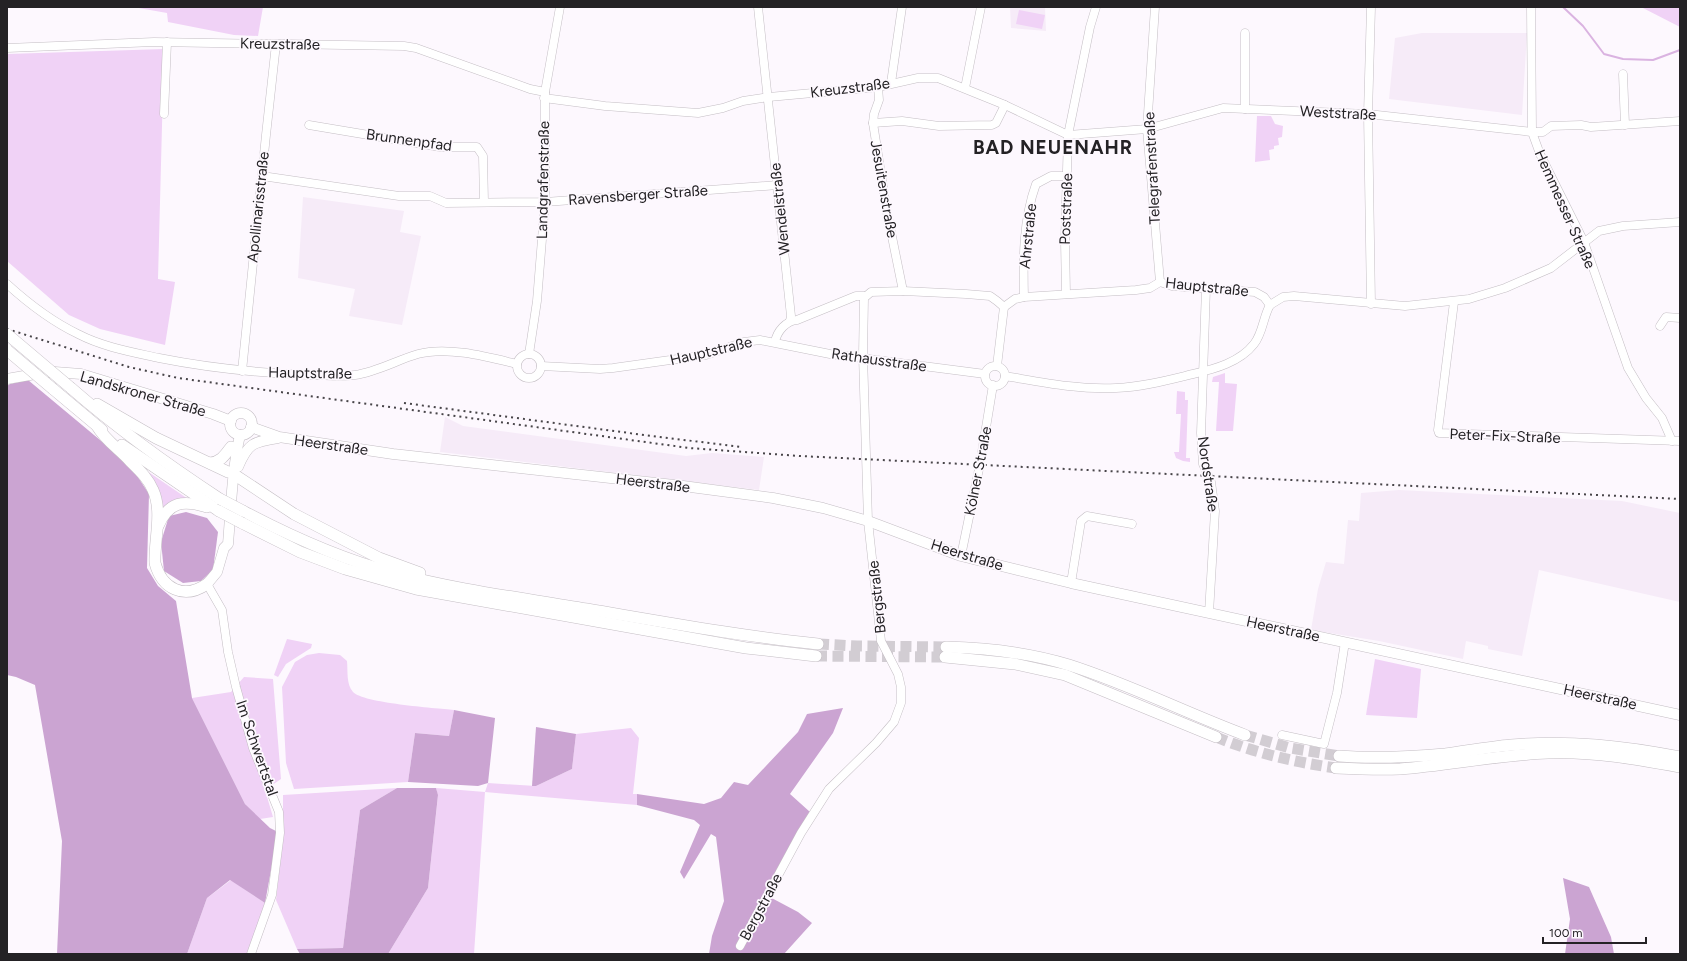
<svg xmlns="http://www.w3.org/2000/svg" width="1687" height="961" viewBox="0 0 1687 961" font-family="Figtree,sans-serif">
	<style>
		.built { fill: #f6ebf8 }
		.green { fill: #f0d2f6 }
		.forest { fill: #cba4d2 }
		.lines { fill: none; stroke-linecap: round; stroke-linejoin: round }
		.stream { stroke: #dab3e1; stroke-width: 2 }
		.highway-tunnel { stroke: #d2cdd3; stroke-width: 11; stroke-dasharray: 11 5.5; stroke-linecap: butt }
		.minor-casing { stroke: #c4bec4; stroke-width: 9 }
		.major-casing { stroke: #c4bec4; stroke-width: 11 }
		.highway-casing { stroke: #c4bec4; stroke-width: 12 }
		.minor { stroke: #fff; stroke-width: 8 }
		.major { stroke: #fff; stroke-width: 10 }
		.highway { stroke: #fff; stroke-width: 11 }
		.rail { stroke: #484549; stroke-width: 2; stroke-dasharray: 2 4; stroke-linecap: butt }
		.highway-bridge-casing { stroke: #c4bec4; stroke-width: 12; stroke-linecap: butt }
		.highway-bridge { stroke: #fff; stroke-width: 11 }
		.labels { text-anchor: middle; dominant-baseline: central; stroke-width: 3.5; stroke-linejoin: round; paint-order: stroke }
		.street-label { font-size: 15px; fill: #242225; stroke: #fdf8fe }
		.district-label { font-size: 19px; font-weight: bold; letter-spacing: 1px; fill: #242225; stroke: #fdf8fe }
	</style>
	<rect width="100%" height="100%" fill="#fdf8fe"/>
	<g class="built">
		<polygon points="1010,7 1045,7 1046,31 1011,28"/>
		<polygon points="1422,33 1527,33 1522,115 1389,99 1395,38"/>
		<polygon points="303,197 404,211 400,232 421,236 402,325 349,316 355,289 298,278"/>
		<polygon points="445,417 463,426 686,456 712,453 764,457 759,490 440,452"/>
		<polygon points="1399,490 1622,501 1680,513 1680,602 1539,570 1522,656 1488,649 1488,646 1466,641 1463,659 1379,641 1311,630 1318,589 1326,562 1344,564 1348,520 1359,521 1361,493"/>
	</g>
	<g class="green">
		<polygon points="133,7 263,7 258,36 234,35 168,22 167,13"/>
		<polygon points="1641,7 1680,7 1680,27"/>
		<polygon points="1019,10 1045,15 1042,29 1016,24"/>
		<polygon points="164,49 158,279 175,282 165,345 100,329 69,315 7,261 7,54"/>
		<polygon points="1257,116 1271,116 1275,124 1283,126 1282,137 1278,138 1279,145 1274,146 1274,149 1269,150 1270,160 1255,162"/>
		<polygon points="1225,373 1225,383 1237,384 1233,431 1216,431 1219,382 1212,382 1213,377"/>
		<polygon points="1177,391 1185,392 1185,400 1188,400 1186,458 1190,458 1190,462 1183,461 1176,458 1174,452 1179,452 1181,414 1176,414"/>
		<polygon points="147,471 188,499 163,511"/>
		<polygon points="287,639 312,644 311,648 286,664 278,677 274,675"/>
		<path d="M 319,653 L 340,655 L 347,661 C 348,671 346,684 353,692 C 363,703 435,708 454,710 L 449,736 L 415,733 L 408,782 L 294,789 L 286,763 L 282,687 L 295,662 L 307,655 Z"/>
		<polygon points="1375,659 1421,669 1417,718 1366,715"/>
		<polygon points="244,677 273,679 281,779 265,790 273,817 260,819 245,804 192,698 231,692"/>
		<polygon points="631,728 639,738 633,794 637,794 637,805 485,792 474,954 388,954 428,888 438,796 436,788 485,792 488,783 536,786 572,769 576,734"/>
		<polygon points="397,788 360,810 343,948 297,949 276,900 283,839 283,795"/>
		<polygon points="231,880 265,903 248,954 187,954 207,898"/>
	</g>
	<g class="forest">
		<polygon points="28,380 130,465 149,494 147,568 158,586 176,601 192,698 245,804 270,828 278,832 265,903 230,880 207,898 187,954 57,954 62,841 35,685 16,677 7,675 7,386 10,384"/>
		<polygon points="186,512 207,518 218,532 213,570 201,581 183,583 164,571 161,542 169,516"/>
		<polygon points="843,708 833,733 790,794 810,812 766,895 798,912 812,923 784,954 709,954 712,936 724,901 716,837 711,834 684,879 680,872 700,825 694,820 637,805 637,794 704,804 721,798 734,782 748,785 798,732 807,714"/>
		<polygon points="454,710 495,718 488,783 478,786 408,782 415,733 449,736"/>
		<polygon points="536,727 576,734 572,769 536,786 532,786"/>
		<polygon points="397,788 436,788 438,795 428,888 388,954 300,954 297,949 343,948 360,810"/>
		<polygon points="1563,878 1589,887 1611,937 1614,954 1565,954 1570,919"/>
	</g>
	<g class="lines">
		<polyline class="stream" points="1563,7 1583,26 1604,54 1623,59 1653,60 1680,50"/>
		<g class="highway-tunnel">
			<polyline points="818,644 857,646 946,647"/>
			<polyline points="816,656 945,657"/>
			<polyline points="1245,735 1290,748 1339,756"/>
			<path d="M 1216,737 C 1255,753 1294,762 1336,768"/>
		</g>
		<g class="minor-casing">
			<g id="minor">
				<polyline points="758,7 791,316 790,321"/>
				<polyline points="1155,7 1147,129 1160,282"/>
				<polyline points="1371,7 1368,114 1371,304"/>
				<polyline points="1531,7 1532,132 1540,154 1584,242 1628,368 1646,398 1662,418 1672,441"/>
				<polyline points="1245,33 1245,109"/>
				<polyline points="7,48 154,42 404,46 416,48 530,89 545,92"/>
				<polyline points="1623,74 1625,125"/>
				<polyline points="891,83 902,7"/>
				<polyline points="878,87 879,100 874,114 873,123 887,212 903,291"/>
				<polyline points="965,88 981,7"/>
				<polyline points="544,98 605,106 698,113 723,108 743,101 769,97 878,87 918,78 938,78 1005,105 1068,135 1147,129 1223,108 1368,114 1532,132 1543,132 1551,126 1581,125 1591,127 1680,121"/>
				<polyline points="164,114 167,42"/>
				<polyline points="873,123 902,121 939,126 992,125 996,123 1005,105"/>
				<polyline points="309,125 440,147 477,147 483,156 484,202"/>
				<polyline points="262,176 399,196 430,196 446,203 545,202 778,185"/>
				<path d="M 7,284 C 29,304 51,321 78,334 C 103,347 132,352 159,358 C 209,368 259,373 310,375 C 325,375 340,377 355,375 C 377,372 397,360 418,354 C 448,346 488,357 517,364"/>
				<polyline points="1206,288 1201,433 1203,464 1211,482 1215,511 1209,613"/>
				<polyline points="1066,294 1065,241 1068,135 1090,27 1096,7"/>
				<path d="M 1024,297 C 1023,259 1023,220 1036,184 L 1051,176 L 1067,176"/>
				<polyline points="1454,302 1438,430 1439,433 1680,441"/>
				<polyline points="1270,305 1283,297 1294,296 1405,306 1469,299 1505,288 1551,268 1599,231 1623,226 1680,222"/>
				<polyline points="1004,307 1015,299 1024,297 1136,290 1150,288 1160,282 1172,286 1255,292 1264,297 1270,305"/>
				<polyline points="1660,326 1666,317 1680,318"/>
				<path d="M 775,342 C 777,331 786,321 797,320 L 856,296 L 865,296"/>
				<polyline points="529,354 537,301 545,202 545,92 560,7"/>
				<circle cx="529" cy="366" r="12"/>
				<polyline points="541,366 600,369 613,368 706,355 744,342 760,340 830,354 985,374"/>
				<polyline points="997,366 1004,307"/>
				<circle cx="995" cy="376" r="10"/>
				<polyline points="242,371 266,135 276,44"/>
				<path d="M 1005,376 C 1041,382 1078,390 1116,388 C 1142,387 1168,380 1193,374 C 1215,369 1240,362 1254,344 C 1263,333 1263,317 1270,305"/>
				<polyline points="961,556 980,464 993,385"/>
				<polyline points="1071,583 1081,521 1087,516 1132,524"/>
				<polyline points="207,584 222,610 228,652 236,687 253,748 279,812 280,833 272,895 251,954"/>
				<polyline points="1282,735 1324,744 1337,693 1345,642"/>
				<polyline points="740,946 801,833 829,789 876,743 894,722 901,703 901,687 898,674 881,641 868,521 863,355 864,298 871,292 903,291 966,294 990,296 997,301 1004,307"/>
			</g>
		</g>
		<g class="major-casing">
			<g id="major">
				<polyline points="7,379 41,373 55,372 81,374 213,414 231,421"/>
				<circle cx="241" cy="424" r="11"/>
				<polyline points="251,427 279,437 393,454 683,486 773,498 823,508 868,521 961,556 1071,583 1680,715"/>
				<path d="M 238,467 C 248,443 253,442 278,438"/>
				<path d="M 207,584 L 217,572 L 224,548 L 228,544 C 231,508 232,470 240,435"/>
			</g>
		</g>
		<g class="highway-casing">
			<g id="highway">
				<path d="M 71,388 C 118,429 168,465 220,499"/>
				<polyline points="53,389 102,430"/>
				<polyline points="97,404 156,438 228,472"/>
				<path d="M 97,426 C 105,440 119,449 130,461 C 139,470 148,478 153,490 C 163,512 154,540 155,563 C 162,589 184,600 207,584"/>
				<polyline points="122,445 219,511"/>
				<path d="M 210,463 C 221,462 225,455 231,447"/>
				<polyline points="235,475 294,514 379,558 420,573"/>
				<path d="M 243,511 C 292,537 341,559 394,573 C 457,590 523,598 587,609 C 664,622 740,636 818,644"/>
				<polyline points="242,523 300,552 345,569 416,589 746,648 816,656"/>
				<path d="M 158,526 C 169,501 183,500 207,507"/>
				<path d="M 946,647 C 987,648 1030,653 1069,665 C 1129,684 1186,713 1245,735"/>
				<polyline points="945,657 1015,664 1065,675 1216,737"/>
				<path d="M 1339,756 C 1375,759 1410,757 1445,754 C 1467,751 1489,747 1511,745 C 1570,740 1623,746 1680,757"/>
				<path d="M 1336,768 C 1357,769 1378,770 1400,769 C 1449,765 1498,755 1548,753 C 1592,751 1636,759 1680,767"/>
			</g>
		</g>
		<use href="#minor" class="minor"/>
		<use href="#major" class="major"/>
		<use href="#highway" class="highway"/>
		<g class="rail">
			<polyline points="7,329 129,367 178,378 689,448 800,456 1680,499"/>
			<polyline points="404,403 644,435 741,447"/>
		</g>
		<g class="highway-bridge-casing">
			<g id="highway-bridge">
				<polyline points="7,334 71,388"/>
				<polyline points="7,350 53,389"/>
				<polyline points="220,499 243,511"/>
				<polyline points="219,511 242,523"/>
			</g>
		</g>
		<use href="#highway-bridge" class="highway-bridge"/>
	</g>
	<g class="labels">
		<g class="street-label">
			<text transform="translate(280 44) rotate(1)">Kreuzstraße</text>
			<text transform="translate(850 88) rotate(-7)">Kreuzstraße</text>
			<text transform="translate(1338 113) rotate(3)">Weststraße</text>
			<text transform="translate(409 140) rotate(8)">Brunnenpfad</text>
			<text transform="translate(1152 168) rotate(-93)">Telegrafenstraße</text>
			<text transform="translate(543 180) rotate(-89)">Landgrafenstraße</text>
			<text transform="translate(884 189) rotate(80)">Jesuitenstraße</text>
			<text transform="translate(638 195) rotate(-4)">Ravensberger Straße</text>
			<text transform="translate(258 207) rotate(-84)">Apollinarisstraße</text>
			<text transform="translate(780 209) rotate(-96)">Wendelstraße</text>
			<text transform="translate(1066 209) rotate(-88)">Poststraße</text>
			<text transform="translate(1565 209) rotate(66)">Hemmesser Straße</text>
			<text transform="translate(1028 236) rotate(-84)">Ahrstraße</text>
			<text transform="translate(1207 287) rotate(6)">Hauptstraße</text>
			<text transform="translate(711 351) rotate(-13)">Hauptstraße</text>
			<text transform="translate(879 360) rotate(8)">Rathausstraße</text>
			<text transform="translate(310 373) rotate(1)">Hauptstraße</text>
			<text transform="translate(143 394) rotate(16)">Landskroner Straße</text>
			<text transform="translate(1505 436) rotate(2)">Peter-Fix-Straße</text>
			<text transform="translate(331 445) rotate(8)">Heerstraße</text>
			<text transform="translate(978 471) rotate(-79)">Kölner Straße</text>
			<text transform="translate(1208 474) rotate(82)">Nordstraße</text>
			<text transform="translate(653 483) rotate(7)">Heerstraße</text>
			<text transform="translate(967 555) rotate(17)">Heerstraße</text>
			<text transform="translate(877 597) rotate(-96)">Bergstraße</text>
			<text transform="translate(1283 629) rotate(12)">Heerstraße</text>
			<text transform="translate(1600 697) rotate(12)">Heerstraße</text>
			<text transform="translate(257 748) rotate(71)">Im Schwertstal</text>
			<text transform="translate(761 907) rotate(-62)">Bergstraße</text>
		</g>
		<g class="district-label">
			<text x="1053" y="147">BAD NEUENAHR</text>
		</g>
	</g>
	<rect width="1687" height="961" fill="none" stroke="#242225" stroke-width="16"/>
	<path d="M1543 937v6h103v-6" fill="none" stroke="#242225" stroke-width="2"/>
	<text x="1549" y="937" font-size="12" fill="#242225" stroke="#fdf8fe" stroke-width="3" paint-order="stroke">100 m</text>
</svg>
